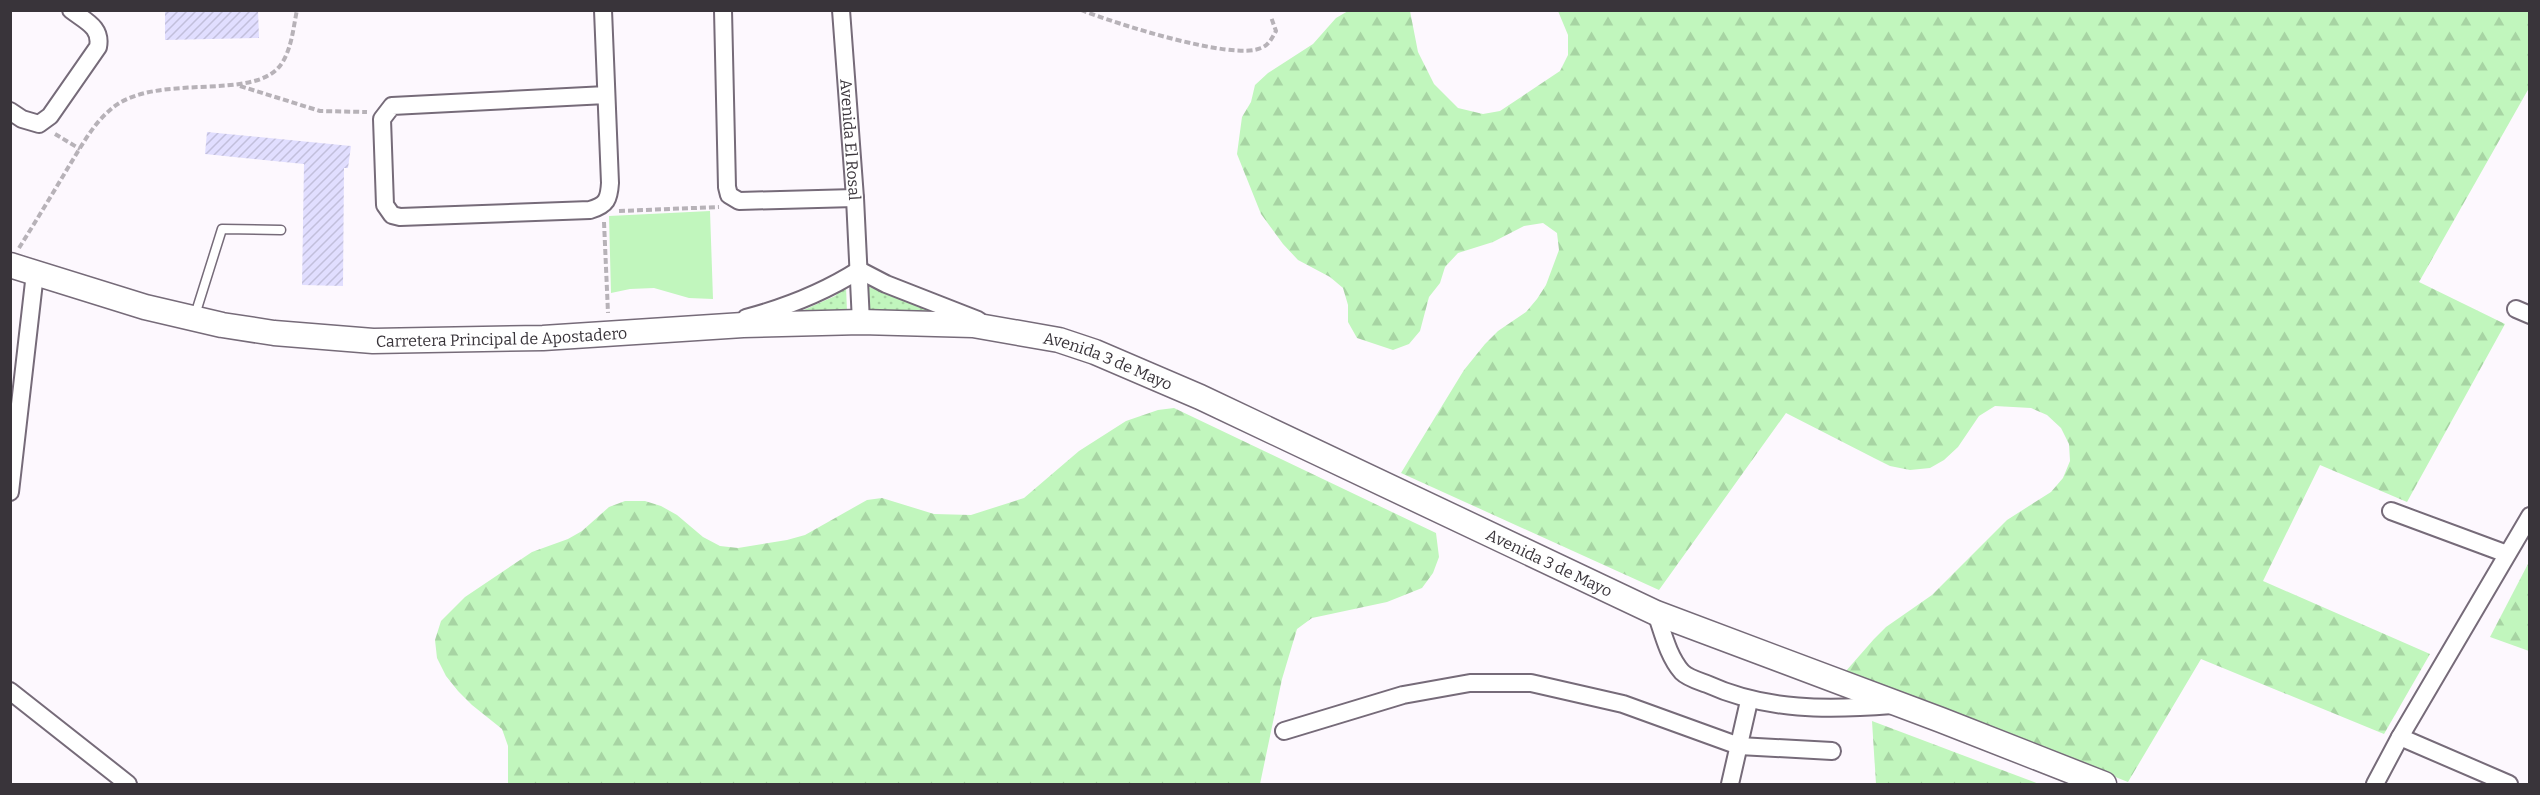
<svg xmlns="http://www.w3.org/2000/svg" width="2540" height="795" viewBox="0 0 2540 795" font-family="Bitter,serif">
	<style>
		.grass { fill: url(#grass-dots) }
		.forest { fill: url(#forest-firs) }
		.park { fill: #c1f6bd }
		.building { fill: url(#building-hatch) }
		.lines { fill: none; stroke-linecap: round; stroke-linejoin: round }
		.lane-casing { stroke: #766b79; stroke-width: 11 }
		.street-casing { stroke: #766b79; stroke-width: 20 }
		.secondary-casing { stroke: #766b79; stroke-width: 27 }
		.path { stroke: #b7b2b8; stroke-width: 4; stroke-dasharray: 6 3; stroke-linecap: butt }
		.lane { stroke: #fff; stroke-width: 8 }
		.street { stroke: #fff; stroke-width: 16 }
		.secondary { stroke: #fff; stroke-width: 24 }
		.labels { text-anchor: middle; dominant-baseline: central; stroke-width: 5; stroke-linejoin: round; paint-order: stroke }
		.street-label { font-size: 16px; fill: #39343a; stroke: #fff }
	</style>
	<defs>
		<pattern id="grass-dots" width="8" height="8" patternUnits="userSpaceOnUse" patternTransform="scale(1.5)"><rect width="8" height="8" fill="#c1f6bd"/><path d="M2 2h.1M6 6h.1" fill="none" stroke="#a7d4a3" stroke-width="1.8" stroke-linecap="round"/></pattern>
		<pattern id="forest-firs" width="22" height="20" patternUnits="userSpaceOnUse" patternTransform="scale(1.5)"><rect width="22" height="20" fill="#c1f6bd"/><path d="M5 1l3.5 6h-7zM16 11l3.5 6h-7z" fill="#a7d4a3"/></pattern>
		<pattern id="building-hatch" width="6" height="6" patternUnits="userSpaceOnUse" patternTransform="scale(1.5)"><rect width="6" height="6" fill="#e1deff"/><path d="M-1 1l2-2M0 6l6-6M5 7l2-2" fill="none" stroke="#c2bfdb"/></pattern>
	</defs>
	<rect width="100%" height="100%" fill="#fdf8fe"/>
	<g class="grass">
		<polygon points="846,286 847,312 797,313 835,296"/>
		<polygon points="869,287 937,312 870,311"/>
	</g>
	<g class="forest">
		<polygon points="1348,11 1410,11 1418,52 1434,84 1458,108 1483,114 1500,111 1560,71 1568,55 1568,35 1558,11 2529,11 2529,88 2419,282 2505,324 2407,502 2320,465 2263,581 2430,654 2384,734 2201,659 2128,782 1846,671 1874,639 1886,627 1932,595 2007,520 2051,492 2063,478 2070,461 2069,444 2061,428 2047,415 2031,408 1995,406 1979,416 1958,447 1944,460 1930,468 1910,470 1890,466 1874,458 1786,413 1659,590 1401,473 1464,370 1485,344 1498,331 1526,312 1537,299 1546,285 1559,250 1557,233 1543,223 1524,226 1493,242 1458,253 1445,267 1440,283 1429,297 1420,331 1409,344 1393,350 1357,338 1348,322 1348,305 1343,288 1330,277 1298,260 1283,244 1261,214 1237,154 1242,117 1251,102 1255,85 1268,73 1313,44 1336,18"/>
		<polygon points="1174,408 1436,533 1439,557 1433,573 1422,588 1387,602 1312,618 1297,629 1282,679 1260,784 508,784 508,746 502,729 472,705 458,691 446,676 437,658 435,640 441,621 465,597 532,552 568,539 582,531 609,507 625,501 645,501 661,506 677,515 703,537 720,546 738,548 787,540 805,535 867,500 882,498 934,514 971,515 1024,498 1079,451 1126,421 1158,410"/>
		<polygon points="2529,562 2529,651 2490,637"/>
		<polygon points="1872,721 2039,784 1876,784"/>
	</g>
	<polygon class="park" points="710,211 713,299 689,298 654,288 630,289 611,293 609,216"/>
	<g class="building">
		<polygon points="165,10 258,10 259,38 165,40"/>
		<polygon points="207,132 351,146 348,168 344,168 343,286 302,285 304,164 205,154"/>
	</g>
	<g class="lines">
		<g class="lane-casing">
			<polyline id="lane" points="195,315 222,229 281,230"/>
		</g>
		<g class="street-casing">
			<g id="street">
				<path d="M 603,10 L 610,183 C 609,199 607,205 590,210 L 400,217 L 392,215 L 385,205 L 382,119 L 392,106 L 606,95"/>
				<polyline points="723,10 727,187 729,195 739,201 855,198"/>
				<path id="s1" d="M 841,10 L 855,198 L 861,322"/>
				<path d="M 10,111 L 22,119 L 39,124 L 50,116 L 98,47 C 102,27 85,21 71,10"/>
				<polyline points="2516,309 2530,315"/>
				<path d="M 746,318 C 787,307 823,293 859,270 L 886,284 L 978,320"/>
				<polyline points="10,492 35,273"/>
				<polyline points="2391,511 2507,554"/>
				<path d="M 1656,613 C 1663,633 1668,656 1682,672 C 1688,678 1699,681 1707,684 C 1766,711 1829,710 1892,705"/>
				<polyline points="10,691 128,784"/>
				<polyline points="1284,731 1403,695 1470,683 1531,683 1623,704 1739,746 1832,751"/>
				<polyline points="2400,737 2509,784"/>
				<polyline points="1730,784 1749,701"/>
				<polyline points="2375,784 2400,737 2530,516"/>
			</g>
		</g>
		<g class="secondary-casing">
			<g id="secondary">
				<path id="s2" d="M 10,265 L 145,307 L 222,325 L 274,333 L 373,341 L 543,338 L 743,325 L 861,322 L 973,325 L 1059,340 L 1095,352 L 1200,397 L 1656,613 L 1941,720 L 2104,784"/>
			</g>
		</g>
		<g class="path">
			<path d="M 1081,10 C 1114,23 1232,61 1261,48 C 1269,45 1272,38 1276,31 L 1271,17"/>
			<polyline points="240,86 320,111 367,112"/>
			<polyline points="55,134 80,149"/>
			<polyline points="619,211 719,207"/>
			<polyline points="604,222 608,313"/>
			<path d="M 19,248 C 36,221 53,193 69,166 C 81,147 93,124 110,110 C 154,70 256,104 282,63 C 292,47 293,29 297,10"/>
		</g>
		<use href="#lane" class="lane"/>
		<use href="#street" class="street"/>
		<use href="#secondary" class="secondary"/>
	</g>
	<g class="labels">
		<g class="street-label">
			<text stroke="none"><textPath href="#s1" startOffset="130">Avenida El Rosal</textPath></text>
			<text stroke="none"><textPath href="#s2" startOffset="501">Carretera Principal de Apostadero</textPath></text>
			<text stroke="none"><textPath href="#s2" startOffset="1113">Avenida 3 de Mayo</textPath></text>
			<text stroke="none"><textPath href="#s2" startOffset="1599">Avenida 3 de Mayo</textPath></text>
		</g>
	</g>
	<rect width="2540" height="795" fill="none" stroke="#39343a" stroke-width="24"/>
</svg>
